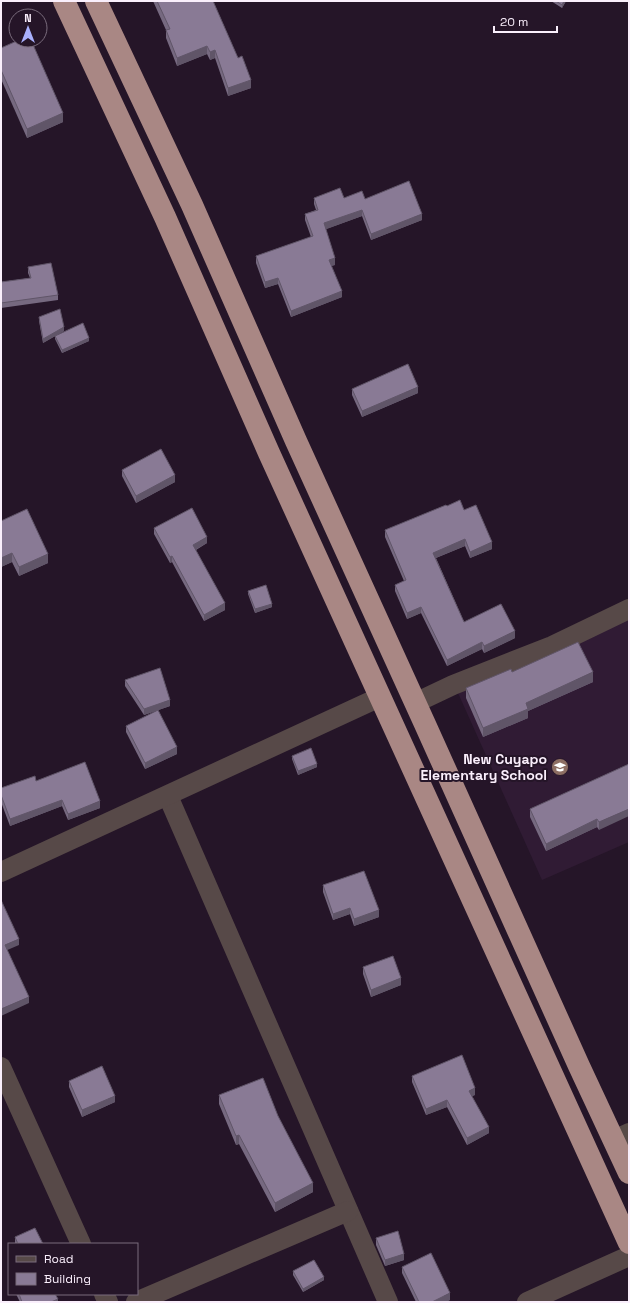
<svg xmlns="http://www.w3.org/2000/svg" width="630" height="1303" viewBox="0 0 630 1303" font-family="'Space Grotesk',sans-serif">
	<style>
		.built { fill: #301b34 }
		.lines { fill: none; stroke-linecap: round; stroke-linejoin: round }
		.street { stroke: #574948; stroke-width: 20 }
		.highway { stroke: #a98784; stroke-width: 22 }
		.wall { fill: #766980 }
		.shaded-wall { fill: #605568 }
		.building { fill: #897a95; stroke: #605568 }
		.labels { text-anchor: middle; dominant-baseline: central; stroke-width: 4; stroke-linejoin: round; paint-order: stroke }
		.poi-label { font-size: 14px; font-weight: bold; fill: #faeffc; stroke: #251528; text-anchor: end }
	</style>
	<rect width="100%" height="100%" fill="#251528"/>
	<polygon class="built" points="629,618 629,842 542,880 458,693"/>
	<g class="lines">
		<g class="street">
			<polyline points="415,703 453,685 552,646 629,609"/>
			<polyline points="168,796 388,1302"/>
			<polyline points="1,872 380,697"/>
			<polyline points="1,1067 81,1244"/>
			<polyline points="614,1140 629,1133"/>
			<polyline points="104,1294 108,1302"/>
			<polyline points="136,1302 348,1211"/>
			<polyline points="527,1302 629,1256"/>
		</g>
		<g class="highway">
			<polyline points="64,1 165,217 269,453 629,1243"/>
			<polyline points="96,1 192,205 296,441 424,722 579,1066 629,1173"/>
		</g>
	</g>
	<g class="wall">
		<polygon points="153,1 213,1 251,88 228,96 215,58 210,60 207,54 177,66 166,38 166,30"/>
		<polygon points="551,1 566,1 562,8"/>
		<polygon points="1,48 63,122 27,138 1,79"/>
		<polygon points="314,198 344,198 365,199 422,220 371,240 362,216 326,229 335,265 331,266 342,297 291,317 278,284 265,288 256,263 256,256 311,237 305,220 305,214 316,210 314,204"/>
		<polygon points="28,267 58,295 58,300 1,308 1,282 30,278 28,273"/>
		<polygon points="39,317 64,331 43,343 39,321"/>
		<polygon points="55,336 89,341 62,353 55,339"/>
		<polygon points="352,389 418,393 362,417 352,395"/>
		<polygon points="122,470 175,482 136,503 122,476"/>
		<polygon points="447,506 464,510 492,549 470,558 465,546 436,558 464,622 515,638 484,653 482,649 447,666 421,613 407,619 395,591 395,585 404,581 385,537 385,530"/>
		<polygon points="1,521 48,563 19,576 12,562 1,567"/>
		<polygon points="154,528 207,543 196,550 225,610 204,621 172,562 170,563 154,534"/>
		<polygon points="248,591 272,607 255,613 248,594"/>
		<polygon points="512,672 593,682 528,711 528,718 483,737 466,698 466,688"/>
		<polygon points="125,680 170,706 144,715 125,686"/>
		<polygon points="126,726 177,754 145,769 126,732"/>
		<polygon points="292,756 317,767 298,775 292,759"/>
		<polygon points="629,764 599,830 597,827 546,851 530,817 530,809"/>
		<polygon points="36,781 100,808 68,820 62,806 10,826 1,802 1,788"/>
		<polygon points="323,885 379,917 354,926 350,914 333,920 323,892"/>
		<polygon points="363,967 401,985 371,997 363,974"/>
		<polygon points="412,1076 475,1095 472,1096 489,1133 467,1145 447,1107 426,1115 412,1082"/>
		<polygon points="69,1081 115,1102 82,1117 69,1087"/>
		<polygon points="219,1095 278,1116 313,1192 275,1212 239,1144 236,1145 219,1104"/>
		<polygon points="15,1237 43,1244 15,1244"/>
		<polygon points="376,1238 404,1260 385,1266 376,1245"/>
		<polygon points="402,1267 450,1300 445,1302 416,1302 402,1273"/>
		<polygon points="293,1271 324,1280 303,1292 293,1275"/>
		<polygon points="16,1294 55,1294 58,1302 20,1302"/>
	</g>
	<g class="shaded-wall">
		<polygon points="564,1 566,1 562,8 562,5"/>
		<polygon points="207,46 207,54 177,66 177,58"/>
		<polygon points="215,50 215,58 210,60 210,52"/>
		<polygon points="251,80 251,88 228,96 228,88"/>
		<polygon points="63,113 63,122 27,138 27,129"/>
		<polygon points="362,210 362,216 324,230 324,223"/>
		<polygon points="422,214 422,220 371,240 371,234"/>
		<polygon points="335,258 335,265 329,266 329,260"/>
		<polygon points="278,278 278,284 265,288 265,282"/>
		<polygon points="342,291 342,297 291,317 291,311"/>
		<polygon points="64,327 64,331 43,343 43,339"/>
		<polygon points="89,338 89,341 62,353 62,350"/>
		<polygon points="418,387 418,393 362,417 362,411"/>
		<polygon points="175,475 175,482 136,503 136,496"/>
		<polygon points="207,537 207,543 193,551 193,545"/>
		<polygon points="465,539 465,546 433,559 433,553"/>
		<polygon points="492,542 492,549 470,558 470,552"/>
		<polygon points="12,553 12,562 1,567 1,558"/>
		<polygon points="48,554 48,563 19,576 19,567"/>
		<polygon points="172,556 172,562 170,563 170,557"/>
		<polygon points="225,603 225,610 204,621 204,615"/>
		<polygon points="272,604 272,607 255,613 255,609"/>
		<polygon points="421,607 421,613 407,619 407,613"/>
		<polygon points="515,631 515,638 484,653 484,646"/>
		<polygon points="482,642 482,649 447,666 447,660"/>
		<polygon points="593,672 593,682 528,711 528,718 483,737 483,728 526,703"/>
		<polygon points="170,700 170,706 144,715 144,709"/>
		<polygon points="177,747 177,754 145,769 145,763"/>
		<polygon points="317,764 317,767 298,775 298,771"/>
		<polygon points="62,800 62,806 10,826 10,819"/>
		<polygon points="100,801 100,808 68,820 68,814"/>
		<polygon points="629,809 629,816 599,830 599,822"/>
		<polygon points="597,819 597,827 546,851 546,844"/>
		<polygon points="350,908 350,914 333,920 333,914"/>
		<polygon points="379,910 379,917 354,926 354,919"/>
		<polygon points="19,939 19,945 5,951 5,945"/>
		<polygon points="401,978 401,985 371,997 371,990"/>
		<polygon points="29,997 29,1003 1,1016 1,1009"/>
		<polygon points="475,1088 475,1095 469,1097 469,1091"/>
		<polygon points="115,1096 115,1102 82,1117 82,1110"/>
		<polygon points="447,1100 447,1107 426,1115 426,1109"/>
		<polygon points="489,1127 489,1133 467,1145 467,1138"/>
		<polygon points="239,1135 239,1144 236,1145 236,1136"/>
		<polygon points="313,1183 313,1192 275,1212 275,1203"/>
		<polygon points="404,1254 404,1260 385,1266 385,1260"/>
		<polygon points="324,1277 324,1280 303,1292 303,1289"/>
		<polygon points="450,1293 450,1300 445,1302 432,1302"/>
		<polygon points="58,1299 58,1302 51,1302"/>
	</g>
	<g class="building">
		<polygon points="157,1 213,1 238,58 242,56 251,80 228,88 215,50 210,52 207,46 177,58 166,30 170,29"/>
		<polygon points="556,1 564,1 562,5"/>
		<polygon points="19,40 31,40 63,113 27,129 1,70 1,48"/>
		<polygon points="409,181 422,214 371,234 362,210 324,223 335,258 329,260 342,291 291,311 278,278 265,282 256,256 313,236 305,214 318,210 314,198 340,188 344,198 362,191 365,199"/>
		<polygon points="51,263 58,295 1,303 1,282 31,278 28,267"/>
		<polygon points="60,309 64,327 43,339 39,317"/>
		<polygon points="83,323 89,338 62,350 55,336"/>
		<polygon points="408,364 418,387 362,411 352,389"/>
		<polygon points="161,449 175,475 136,496 122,470"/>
		<polygon points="460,500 464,510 476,505 492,542 470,552 465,539 433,553 464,622 501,604 515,631 484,646 482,642 447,660 421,607 407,613 395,585 406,580 385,530 446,505 447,506"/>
		<polygon points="192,508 207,537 193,545 225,603 204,615 172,556 170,557 154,528"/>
		<polygon points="27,509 48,554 19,567 12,553 1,558 1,521"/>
		<polygon points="266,585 272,604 255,609 248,591"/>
		<polygon points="578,642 593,672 526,703 528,709 483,728 466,688 511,669 512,672"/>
		<polygon points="160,668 170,700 144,709 125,680"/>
		<polygon points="158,710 177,747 145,763 126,726"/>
		<polygon points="311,748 317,764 298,771 292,756"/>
		<polygon points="85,762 100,801 68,814 62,800 10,819 1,795 1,788 35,776 36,781"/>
		<polygon points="629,764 629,809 599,822 597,819 546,844 530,809"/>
		<polygon points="364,871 379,910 354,919 350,908 333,914 323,885"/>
		<polygon points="1,900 19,939 5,945 29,997 1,1009"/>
		<polygon points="393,956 401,978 371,990 363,967"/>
		<polygon points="462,1055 475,1088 469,1091 489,1127 467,1138 447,1100 426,1109 412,1076"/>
		<polygon points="102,1066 115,1096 82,1110 69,1081"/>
		<polygon points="263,1078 278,1116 313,1183 275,1203 239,1135 236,1136 219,1095"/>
		<polygon points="35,1228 43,1244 18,1244 15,1237"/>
		<polygon points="398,1231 404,1254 385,1260 376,1238"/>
		<polygon points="431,1253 450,1293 432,1302 419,1302 402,1267"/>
		<polygon points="314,1260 324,1277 303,1289 293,1271"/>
		<polygon points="19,1294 55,1294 58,1299 51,1302 22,1302"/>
	</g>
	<defs>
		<g id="school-disc" transform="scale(0.9)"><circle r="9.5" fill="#8d6e63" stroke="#251528"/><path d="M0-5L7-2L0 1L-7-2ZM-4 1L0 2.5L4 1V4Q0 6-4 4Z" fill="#fff"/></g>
	</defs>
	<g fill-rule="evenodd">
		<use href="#school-disc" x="560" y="767"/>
	</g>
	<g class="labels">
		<g class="poi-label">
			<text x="547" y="759">New Cuyapo<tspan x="547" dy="16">Elementary School</tspan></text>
		</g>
	</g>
	<rect width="630" height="1303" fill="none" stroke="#faeffc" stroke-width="4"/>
	<rect x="8" y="1243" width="130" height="52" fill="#251528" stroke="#7a6c7d"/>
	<rect x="16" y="1256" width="20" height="6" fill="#574948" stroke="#7a6c7d"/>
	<text x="44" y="1263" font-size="12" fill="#faeffc">Road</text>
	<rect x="16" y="1273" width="20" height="12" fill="#897a95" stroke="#7a6c7d"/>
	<text x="44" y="1283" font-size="12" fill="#faeffc">Building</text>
	<g transform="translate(28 28)"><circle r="19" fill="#251528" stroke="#7a6c7d"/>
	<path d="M0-3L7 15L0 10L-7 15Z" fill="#a9b0fc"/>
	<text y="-6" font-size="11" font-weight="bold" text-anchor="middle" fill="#faeffc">N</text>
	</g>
	<path d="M494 26v6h63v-6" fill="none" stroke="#faeffc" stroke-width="2"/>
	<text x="500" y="26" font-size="12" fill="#faeffc" stroke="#251528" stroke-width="3" paint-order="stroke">20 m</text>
</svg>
